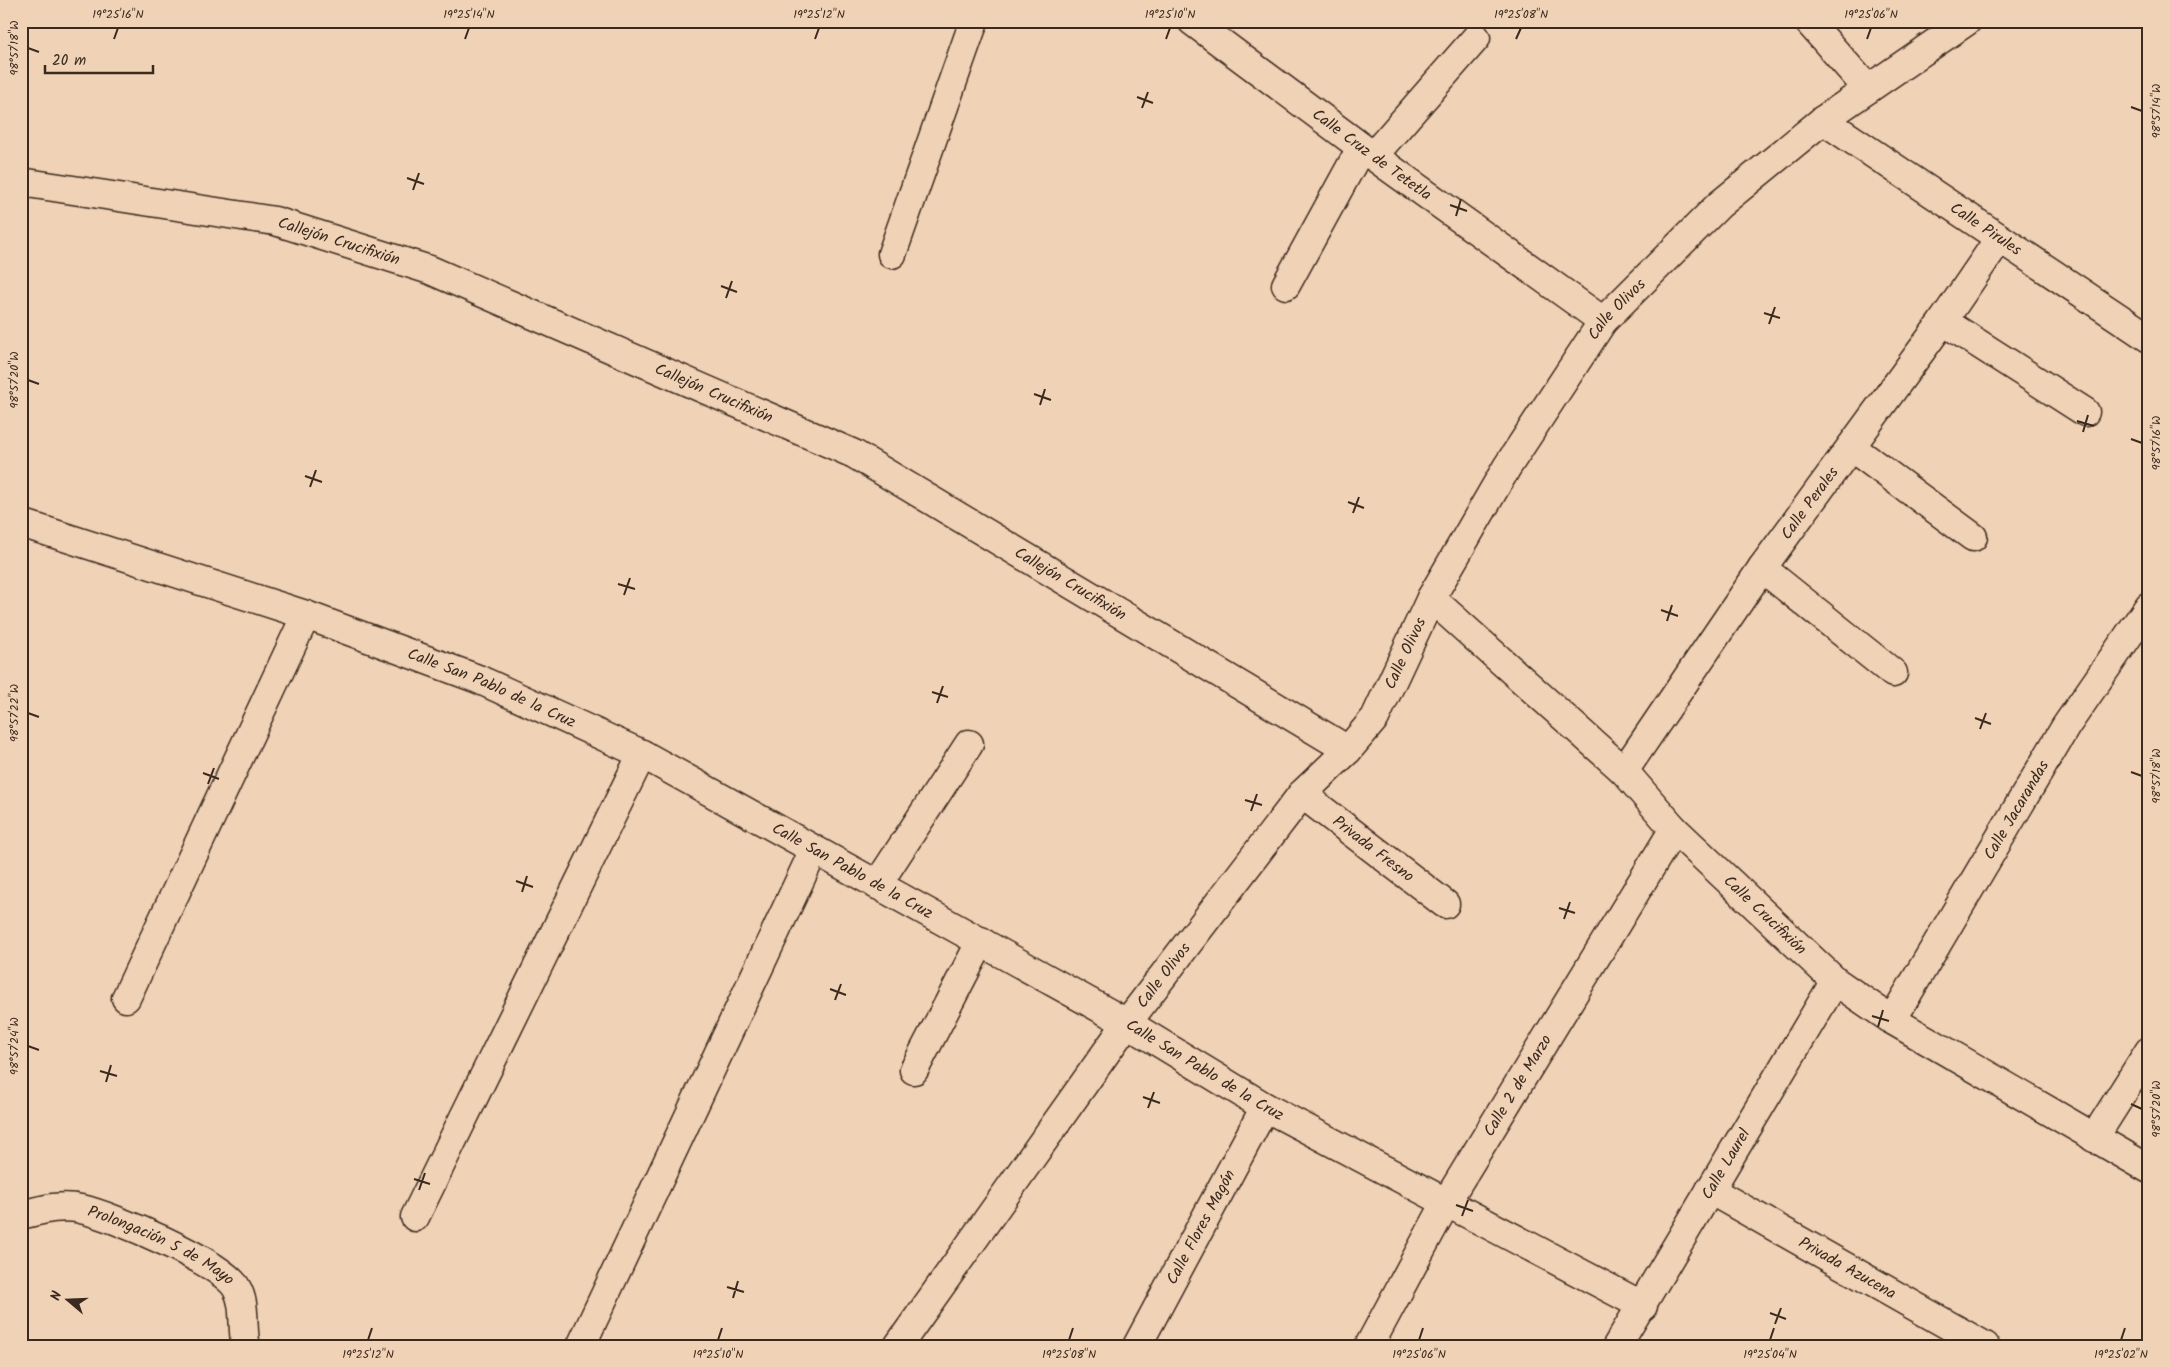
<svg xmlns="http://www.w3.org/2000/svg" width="2170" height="1367" viewBox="0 0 2170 1367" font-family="Kalam,sans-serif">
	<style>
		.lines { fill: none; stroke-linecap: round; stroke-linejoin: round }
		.minor-casing { stroke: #3b2a1e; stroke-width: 31 }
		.minor { stroke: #f0d2b6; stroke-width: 28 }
		.ticks { fill: none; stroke: #3b2a1e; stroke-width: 2 }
		.labels { text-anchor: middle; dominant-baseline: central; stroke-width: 5; stroke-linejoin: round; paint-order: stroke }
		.street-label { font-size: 16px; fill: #3b2a1e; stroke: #f0d2b6 }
		.neatline { fill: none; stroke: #3b2a1e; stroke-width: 2 }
		.ticks-label { font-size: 12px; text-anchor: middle; fill: #3b2a1e }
	</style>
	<rect width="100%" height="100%" fill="#f0d2b6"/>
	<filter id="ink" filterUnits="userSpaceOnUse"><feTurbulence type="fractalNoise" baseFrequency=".02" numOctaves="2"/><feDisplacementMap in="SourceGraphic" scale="10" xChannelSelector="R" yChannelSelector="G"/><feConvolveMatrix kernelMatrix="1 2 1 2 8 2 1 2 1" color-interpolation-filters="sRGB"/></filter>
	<g filter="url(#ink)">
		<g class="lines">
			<g class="minor-casing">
				<g id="minor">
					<path id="s1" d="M 1192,21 L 1373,156 L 1603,321"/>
					<polyline points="1808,21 1868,89"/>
					<path id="s2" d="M 1823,120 L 2149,338"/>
					<polyline points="1373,156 1476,38"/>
					<path id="s3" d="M 21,182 L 275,221 L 430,270 L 854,454 L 1348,750"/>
					<polyline points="892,254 974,21"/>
					<polyline points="1286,285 1361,148"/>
					<polyline points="1943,321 2085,412"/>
					<polyline points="1851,447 1973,537"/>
					<path id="s4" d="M 21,523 L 306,615 L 478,679 L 642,754 L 1127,1023 L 1265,1107 L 1643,1306"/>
					<polyline points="1762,568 1893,673"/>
					<path id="s5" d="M 1431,598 L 1624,771 L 1674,829 L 1835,981 L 1892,1020 L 2149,1169"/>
					<path id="s6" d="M 1624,771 L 1762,568 L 1943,321 L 1999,239"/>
					<path id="s7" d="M 1302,794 L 1445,904"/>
					<polyline points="877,885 969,744"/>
					<polyline points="126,998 306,615"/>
					<path id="s8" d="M 1892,1020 L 2066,726 L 2149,606"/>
					<polyline points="914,1070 981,941"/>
					<polyline points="2094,1138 2149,1051"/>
					<path id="s9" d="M 1710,1190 L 1985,1346"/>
					<path id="s10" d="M 21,1215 C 41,1210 61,1204 81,1209 C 113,1216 219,1261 236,1287 C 247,1305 241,1326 246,1346"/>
					<polyline points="415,1217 642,754"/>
					<polyline points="581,1346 814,850"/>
					<path id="s11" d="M 898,1346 L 1127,1023 L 1302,794 L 1348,750 L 1375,718 L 1431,598 L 1507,467 L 1603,321 L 1719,205 L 1823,120 L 1967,21"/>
					<path id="s12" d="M 1137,1346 L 1265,1107"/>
					<path id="s13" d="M 1369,1346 L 1447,1201 L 1674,829"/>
					<path id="s14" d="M 1617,1346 L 1835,981"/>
				</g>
			</g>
			<use href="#minor" class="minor"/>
		</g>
	</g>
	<path class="ticks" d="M 114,39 L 118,28M 465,39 L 469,28M 815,39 L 819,28M 1166,39 L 1170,28M 1516,39 L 1521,28M 1867,39 L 1871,28M 28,48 L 39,52M 1137,97 L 1153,103M 2131,107 L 2142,111M 1142,108 L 1148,92M 407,178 L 424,184M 413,190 L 419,173M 1450,205 L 1467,211M 1456,216 L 1461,199M 721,286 L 737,292M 726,298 L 732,281M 1764,313 L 1780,318M 1769,324 L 1775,307M 28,380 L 39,384M 1034,394 L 1051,400M 1040,405 L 1045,389M 2077,421 L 2094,426M 2083,432 L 2088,415M 2131,439 L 2142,443M 305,476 L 322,482M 310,487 L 316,470M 1348,502 L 1364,508M 1353,513 L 1359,497M 618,584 L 635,589M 624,595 L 630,578M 1661,610 L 1678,616M 1667,621 L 1672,605M 932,692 L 948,697M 937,703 L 943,686M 28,713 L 39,717M 1975,718 L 1991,724M 1980,729 L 1986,713M 2131,772 L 2142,776M 203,773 L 219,779M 208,784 L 214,768M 1245,800 L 1262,805M 1251,811 L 1257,794M 516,881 L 533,887M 522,892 L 527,876M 1559,908 L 1575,913M 1564,919 L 1570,902M 830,989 L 846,995M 835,1000 L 841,984M 1872,1016 L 1889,1021M 1878,1027 L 1883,1010M 28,1046 L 39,1050M 100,1071 L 117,1076M 106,1082 L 111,1065M 1143,1097 L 1160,1103M 2131,1104 L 2142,1109M 1148,1108 L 1154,1092M 414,1179 L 430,1184M 419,1190 L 425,1173M 1456,1205 L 1473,1211M 1462,1216 L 1468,1200M 727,1287 L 744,1292M 733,1298 L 738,1281M 1770,1313 L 1786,1319M 1775,1324 L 1781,1308M 368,1340 L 372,1328M 718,1340 L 722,1328M 1069,1340 L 1073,1328M 1419,1340 L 1423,1328M 1770,1340 L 1774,1328M 2121,1340 L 2125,1328"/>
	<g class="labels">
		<g class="street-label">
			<text stroke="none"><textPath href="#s1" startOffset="224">Calle Cruz de Tetetla</textPath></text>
			<text stroke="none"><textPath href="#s2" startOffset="196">Calle Pirules</textPath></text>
			<text stroke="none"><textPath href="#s3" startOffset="324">Callejón Crucifixión</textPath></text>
			<text stroke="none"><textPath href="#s11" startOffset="1266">Calle Olivos</textPath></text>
			<text stroke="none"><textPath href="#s3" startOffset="729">Callejón Crucifixión</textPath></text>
			<text stroke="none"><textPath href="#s6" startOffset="326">Calle Perales</textPath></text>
			<text stroke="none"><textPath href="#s3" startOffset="1134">Callejón Crucifixión</textPath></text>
			<text stroke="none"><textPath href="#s11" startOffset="861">Calle Olivos</textPath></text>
			<text stroke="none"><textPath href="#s4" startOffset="499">Calle San Pablo de la Cruz</textPath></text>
			<text stroke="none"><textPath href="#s8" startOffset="244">Calle Jacarandas</textPath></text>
			<text stroke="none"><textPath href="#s7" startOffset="90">Privada Fresno</textPath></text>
			<text stroke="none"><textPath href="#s4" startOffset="904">Calle San Pablo de la Cruz</textPath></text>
			<text stroke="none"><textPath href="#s5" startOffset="461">Calle Crucifixión</textPath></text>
			<text stroke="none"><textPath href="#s11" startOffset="456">Calle Olivos</textPath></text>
			<text stroke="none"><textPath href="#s4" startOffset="1309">Calle San Pablo de la Cruz</textPath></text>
			<text stroke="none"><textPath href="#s13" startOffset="300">Calle 2 de Marzo</textPath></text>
			<text stroke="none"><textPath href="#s14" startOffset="212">Calle Laurel</textPath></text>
			<text stroke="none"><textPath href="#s12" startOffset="135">Calle Flores Magón</textPath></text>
			<text stroke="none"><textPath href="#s10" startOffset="149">Prolongación 5 de Mayo</textPath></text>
			<text stroke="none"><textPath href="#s9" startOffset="158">Privada Azucena</textPath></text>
		</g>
	</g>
	<rect width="2170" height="1367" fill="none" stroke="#f0d2b6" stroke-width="55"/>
	<g transform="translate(68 1300) rotate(289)" stroke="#f0d2b6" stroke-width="4" paint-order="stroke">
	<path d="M0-4L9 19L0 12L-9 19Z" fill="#3b2a1e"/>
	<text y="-8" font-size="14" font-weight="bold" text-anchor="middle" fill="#3b2a1e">N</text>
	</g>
	<path d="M45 65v8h108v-8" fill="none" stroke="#3b2a1e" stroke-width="2.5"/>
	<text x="52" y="65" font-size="15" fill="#3b2a1e" stroke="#f0d2b6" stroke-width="4" paint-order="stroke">20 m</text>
	<rect x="28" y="28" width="2114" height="1312" class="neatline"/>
	<g class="ticks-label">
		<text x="118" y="18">19°25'16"N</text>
		<text x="469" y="18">19°25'14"N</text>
		<text x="819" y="18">19°25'12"N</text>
		<text x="1170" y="18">19°25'10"N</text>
		<text x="1521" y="18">19°25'08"N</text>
		<text x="1871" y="18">19°25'06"N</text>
		<text transform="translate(14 48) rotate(-90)" y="4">98°57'18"W</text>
		<text transform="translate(2156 111) rotate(-90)" y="4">98°57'14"W</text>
		<text transform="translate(14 380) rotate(-90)" y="4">98°57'20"W</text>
		<text transform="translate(2156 443) rotate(-90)" y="4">98°57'16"W</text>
		<text transform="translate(14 713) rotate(-90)" y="4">98°57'22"W</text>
		<text transform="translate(2156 776) rotate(-90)" y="4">98°57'18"W</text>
		<text transform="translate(14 1046) rotate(-90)" y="4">98°57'24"W</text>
		<text transform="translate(2156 1109) rotate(-90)" y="4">98°57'20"W</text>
		<text x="368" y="1358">19°25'12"N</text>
		<text x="718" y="1358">19°25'10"N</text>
		<text x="1069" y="1358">19°25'08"N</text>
		<text x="1419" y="1358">19°25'06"N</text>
		<text x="1770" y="1358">19°25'04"N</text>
		<text x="2121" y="1358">19°25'02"N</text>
	</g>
</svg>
